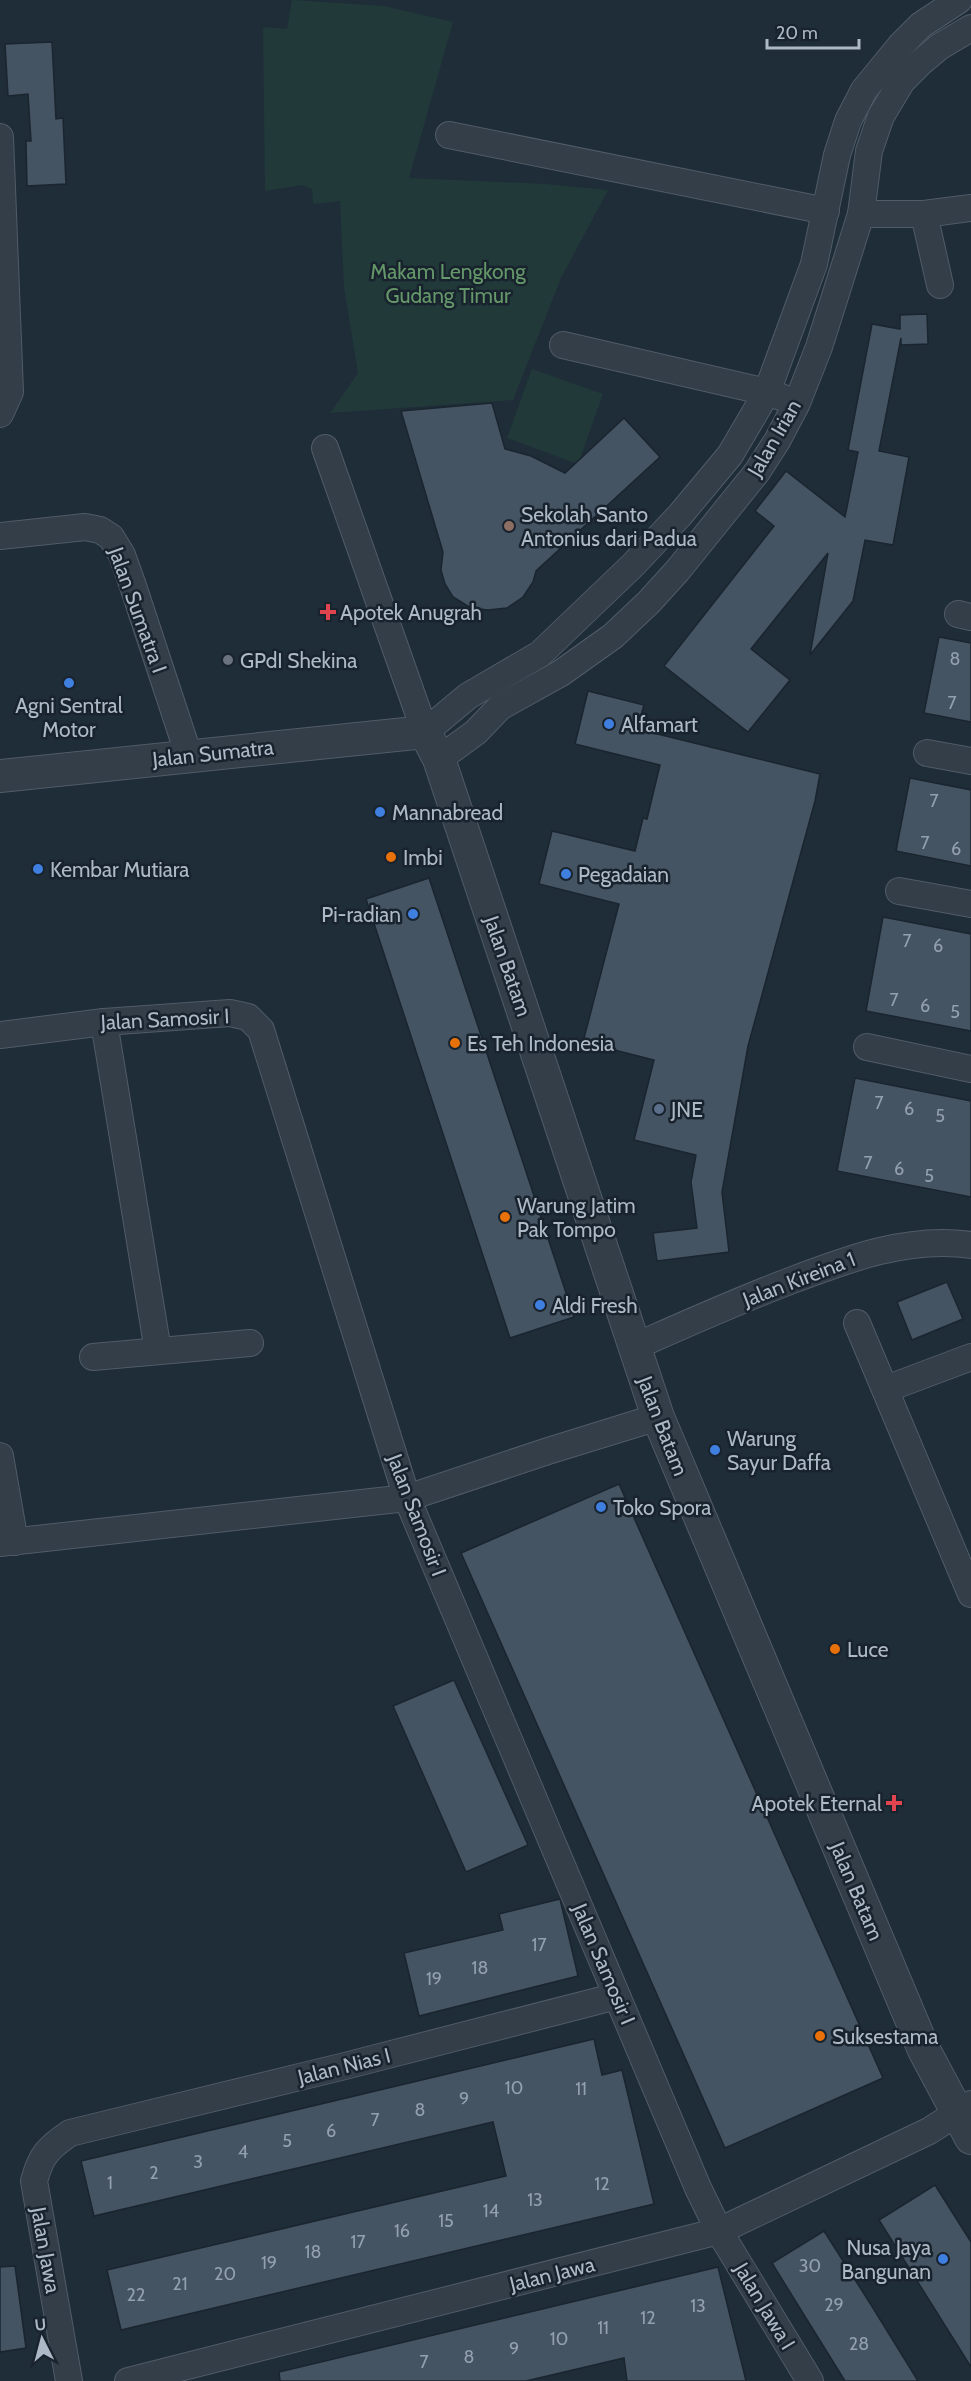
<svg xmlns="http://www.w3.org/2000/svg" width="971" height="2381" viewBox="0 0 971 2381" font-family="Cabin,sans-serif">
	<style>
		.green { fill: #213939 }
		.building { fill: #455463; stroke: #1a252f; stroke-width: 1.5 }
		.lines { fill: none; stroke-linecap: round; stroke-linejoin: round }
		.minor-casing { stroke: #505c67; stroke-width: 28 }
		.tertiary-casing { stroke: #505c67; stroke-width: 34 }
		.minor { stroke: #333e49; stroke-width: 26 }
		.tertiary { stroke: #333e49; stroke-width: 32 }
		.education-dot { fill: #8d6e63; stroke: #19232d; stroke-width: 2 }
		.health-dot { fill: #e0444e; stroke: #19232d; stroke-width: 2 }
		.worship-dot { fill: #6b7280; stroke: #19232d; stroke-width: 2 }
		.shop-dot { fill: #3f7fe0; stroke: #19232d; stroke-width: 2 }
		.food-dot { fill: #e8710a; stroke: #19232d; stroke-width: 2 }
		.service-dot { fill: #5c6f8a; stroke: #19232d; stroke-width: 2 }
		.labels { text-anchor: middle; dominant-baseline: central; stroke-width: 5; stroke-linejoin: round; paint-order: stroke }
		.number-label { font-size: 18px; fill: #93a0ad }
		.park-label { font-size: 21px; fill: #64976a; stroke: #19232d }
		.street-label { font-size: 21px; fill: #adb9c6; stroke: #19232d }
		.poi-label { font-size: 21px; fill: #adb9c6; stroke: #19232d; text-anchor: start }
	</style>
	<rect width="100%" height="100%" fill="#1f2d38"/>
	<g class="green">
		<polygon points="292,0 384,6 453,22 409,178 546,184 608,190 561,278 513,400 330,413 358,373 344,287 340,201 313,204 312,189 302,185 265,191 263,27 287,29"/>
		<polygon points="532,369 603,394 578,464 507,438"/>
	</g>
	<g class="building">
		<polygon points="52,42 56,119 63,118 66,184 27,186 26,141 31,141 28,94 8,96 5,44"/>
		<polygon points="927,314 928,344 901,345 901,338 879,451 909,457 893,545 865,540 853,601 810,655 828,553 751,649 790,680 748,732 664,666 774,526 755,511 786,471 845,517 858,452 848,450 872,324 900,329 900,315"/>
		<polygon points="492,403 505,449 531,456 565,473 624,418 660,457 536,571 533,582 523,597 507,608 488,610 471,608 453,597 445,584 441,570 443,552 401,411"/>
		<polygon points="939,637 971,643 971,722 924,713"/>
		<polygon points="588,691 644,705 637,729 820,774 815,801 748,1046 722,1192 729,1252 657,1261 653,1233 697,1228 691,1182 696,1155 634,1140 654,1060 583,1042 619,904 539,884 552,831 635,851 643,818 647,819 660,765 575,744"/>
		<polygon points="910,778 971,790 971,866 896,851"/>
		<polygon points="429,878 574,1317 510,1338 366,899"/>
		<polygon points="883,917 971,934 971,1031 866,1011"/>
		<polygon points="855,1078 971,1101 971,1197 837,1171"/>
		<polygon points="947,1282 963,1319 912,1340 897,1302"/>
		<polygon points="619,1484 883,2078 725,2148 461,1553"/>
		<polygon points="454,1680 528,1845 466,1872 393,1706"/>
		<polygon points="560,1899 578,1976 419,2016 404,1953 503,1930 499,1914"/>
		<polygon points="594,2039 602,2075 622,2070 654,2204 121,2330 107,2270 506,2176 493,2122 94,2216 81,2161"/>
		<polygon points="935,2185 971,2242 971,2367 879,2220"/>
		<polygon points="824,2231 873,2308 918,2381 845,2381 796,2302 772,2263"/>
		<polygon points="15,2266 26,2348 0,2352 0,2267"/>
		<polygon points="718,2267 746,2381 627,2381 624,2358 526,2381 280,2381 279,2372"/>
	</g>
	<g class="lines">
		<g class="minor-casing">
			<g id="minor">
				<polyline points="449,135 826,211"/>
				<polyline points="0,137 10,392 0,414"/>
				<polyline points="861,214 924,214 971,208"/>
				<polyline points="924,214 940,285"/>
				<polyline points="563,345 767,392 781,397"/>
				<polyline points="325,448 425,732 468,696 540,654 633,565 680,515 730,455 767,392 814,264 837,155 848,121 864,90 900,46 921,25 959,0"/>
				<polyline points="0,536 85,527 100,530 111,537 122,555 133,586 189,756"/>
				<polyline points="958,614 971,617"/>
				<polyline points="927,753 971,761"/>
				<polyline points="439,759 476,732 500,707 561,673 613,636 649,602 678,570 757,472 777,441 797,403 819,347 861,214 869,151 881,116 902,81 920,63 939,47 971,28"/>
				<polyline points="899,891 971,904"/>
				<polyline points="104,1022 158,1351"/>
				<polyline points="0,1035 104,1022 230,1013 248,1017 261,1030 407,1498 698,2188 719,2231 810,2381"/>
				<polyline points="867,1047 971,1069"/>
				<polyline points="857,1323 971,1594"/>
				<path d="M 634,1347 C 686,1324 737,1301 790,1281 C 848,1259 908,1236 971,1245"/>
				<polyline points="93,1357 250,1343"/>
				<polyline points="886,1389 971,1357"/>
				<polyline points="0,1456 15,1542"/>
				<polyline points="0,1543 407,1498 548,1451 658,1417"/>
				<path d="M 69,2381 L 34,2181 C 41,2155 48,2148 70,2133 L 345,2066 L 617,1996"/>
				<polyline points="128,2381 719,2231 929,2131 971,2104"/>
			</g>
		</g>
		<g class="tertiary-casing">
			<polyline id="tertiary" points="0,776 425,732 439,759 658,1417 924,2050 971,2138"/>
		</g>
		<use href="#minor" class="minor"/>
		<use href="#tertiary" class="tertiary"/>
	</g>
	<circle class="education-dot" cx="509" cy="526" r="6"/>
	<g class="health-dot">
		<path d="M325 603h6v6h6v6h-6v6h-6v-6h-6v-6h6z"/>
		<path d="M891 1794h6v6h6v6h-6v6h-6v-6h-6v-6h6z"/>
	</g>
	<circle class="worship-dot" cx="228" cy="660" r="6"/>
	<g class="shop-dot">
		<circle cx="69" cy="683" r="6"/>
		<circle cx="609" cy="724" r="6"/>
		<circle cx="380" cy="812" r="6"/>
		<circle cx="38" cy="869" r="6"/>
		<circle cx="566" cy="874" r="6"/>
		<circle cx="413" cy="914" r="6"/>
		<circle cx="540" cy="1305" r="6"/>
		<circle cx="715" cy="1450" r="6"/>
		<circle cx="601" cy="1507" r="6"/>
		<circle cx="943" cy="2259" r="6"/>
	</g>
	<g class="food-dot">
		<circle cx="391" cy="857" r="6"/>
		<circle cx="455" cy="1043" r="6"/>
		<circle cx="505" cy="1217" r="6"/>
		<circle cx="835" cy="1649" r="6"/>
		<circle cx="820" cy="2036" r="6"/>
	</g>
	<circle class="service-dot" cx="659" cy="1109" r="6"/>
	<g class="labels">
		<g class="number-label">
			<text x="955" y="659">8</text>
			<text x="952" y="703">7</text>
			<text x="934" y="801">7</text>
			<text x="925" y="843">7</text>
			<text x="956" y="849">6</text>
			<text x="907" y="941">7</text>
			<text x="938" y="946">6</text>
			<text x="894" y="1000">7</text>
			<text x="925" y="1006">6</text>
			<text x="955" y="1012">5</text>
			<text x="879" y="1103">7</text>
			<text x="909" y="1109">6</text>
			<text x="940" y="1116">5</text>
			<text x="868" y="1163">7</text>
			<text x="899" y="1169">6</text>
			<text x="929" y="1176">5</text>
			<text x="539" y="1945">17</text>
			<text x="480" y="1968">18</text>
			<text x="434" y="1979">19</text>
			<text x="514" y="2088">10</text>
			<text x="581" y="2089">11</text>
			<text x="464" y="2099">9</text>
			<text x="420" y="2110">8</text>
			<text x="375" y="2120">7</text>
			<text x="331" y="2131">6</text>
			<text x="287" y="2141">5</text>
			<text x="243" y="2152">4</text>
			<text x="198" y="2162">3</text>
			<text x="154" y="2173">2</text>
			<text x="110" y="2183">1</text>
			<text x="602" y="2184">12</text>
			<text x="535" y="2200">13</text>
			<text x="491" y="2211">14</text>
			<text x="446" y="2221">15</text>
			<text x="402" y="2231">16</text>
			<text x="358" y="2242">17</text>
			<text x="313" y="2252">18</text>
			<text x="269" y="2263">19</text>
			<text x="810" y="2266">30</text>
			<text x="225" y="2274">20</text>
			<text x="180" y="2284">21</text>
			<text x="136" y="2295">22</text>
			<text x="834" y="2305">29</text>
			<text x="698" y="2306">13</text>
			<text x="648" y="2318">12</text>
			<text x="603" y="2328">11</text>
			<text x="559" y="2339">10</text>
			<text x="859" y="2344">28</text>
			<text x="514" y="2349">9</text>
			<text x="469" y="2357">8</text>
			<text x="424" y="2362">7</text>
		</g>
		<g class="park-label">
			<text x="448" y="271">Makam Lengkong<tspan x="448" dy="24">Gudang Timur</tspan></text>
		</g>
		<g class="street-label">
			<text transform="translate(774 438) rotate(-60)">Jalan Irian</text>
			<text transform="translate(138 610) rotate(70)">Jalan Sumatra I</text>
			<text transform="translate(213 753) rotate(-6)">Jalan Sumatra</text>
			<text transform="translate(508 966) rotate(71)">Jalan Batam</text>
			<text transform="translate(165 1019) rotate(-3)">Jalan Samosir I</text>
			<text transform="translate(799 1279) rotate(-21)">Jalan Kireina 1</text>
			<text transform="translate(663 1426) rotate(69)">Jalan Batam</text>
			<text transform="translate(417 1515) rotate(69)">Jalan Samosir I</text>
			<text transform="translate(857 1891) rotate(67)">Jalan Batam</text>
			<text transform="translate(604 1964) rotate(67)">Jalan Samosir I</text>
			<text transform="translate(344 2066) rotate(-14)">Jalan Nias I</text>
			<text transform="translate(46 2250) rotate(80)">Jalan Jawa</text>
			<text transform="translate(552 2274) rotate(-14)">Jalan Jawa</text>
			<text transform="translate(765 2306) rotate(59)">Jalan Jawa I</text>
		</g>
		<g class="poi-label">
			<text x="521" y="514">Sekolah Santo<tspan x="521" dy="24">Antonius dari Padua</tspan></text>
			<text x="340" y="612">Apotek Anugrah</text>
			<text x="240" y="660">GPdI Shekina</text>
			<text x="69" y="705" text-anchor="middle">Agni Sentral<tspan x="69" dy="24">Motor</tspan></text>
			<text x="621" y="724">Alfamart</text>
			<text x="392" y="812">Mannabread</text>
			<text x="403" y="857">Imbi</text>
			<text x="50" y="869">Kembar Mutiara</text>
			<text x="578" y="874">Pegadaian</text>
			<text x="401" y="914" text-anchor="end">Pi-radian</text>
			<text x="467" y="1043">Es Teh Indonesia</text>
			<text x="671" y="1109">JNE</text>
			<text x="517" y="1205">Warung Jatim<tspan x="517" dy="24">Pak Tompo</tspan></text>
			<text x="552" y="1305">Aldi Fresh</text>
			<text x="727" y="1438">Warung<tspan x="727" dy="24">Sayur Daffa</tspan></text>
			<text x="613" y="1507">Toko Spora</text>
			<text x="847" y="1649">Luce</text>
			<text x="882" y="1803" text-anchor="end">Apotek Eternal</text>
			<text x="832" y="2036">Suksestama</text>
			<text x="931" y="2247" text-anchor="end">Nusa Jaya<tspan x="931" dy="24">Bangunan</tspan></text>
		</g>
	</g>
	<g transform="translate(42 2339) rotate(354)" stroke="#19232d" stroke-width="4.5" paint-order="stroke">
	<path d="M0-4.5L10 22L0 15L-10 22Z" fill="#adb9c6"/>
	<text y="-9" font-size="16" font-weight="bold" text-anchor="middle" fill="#adb9c6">U</text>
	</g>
	<path d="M767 39v9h92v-9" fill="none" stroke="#adb9c6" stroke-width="3"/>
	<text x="776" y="39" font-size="18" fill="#adb9c6" stroke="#19232d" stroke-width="4.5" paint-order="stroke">20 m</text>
</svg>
